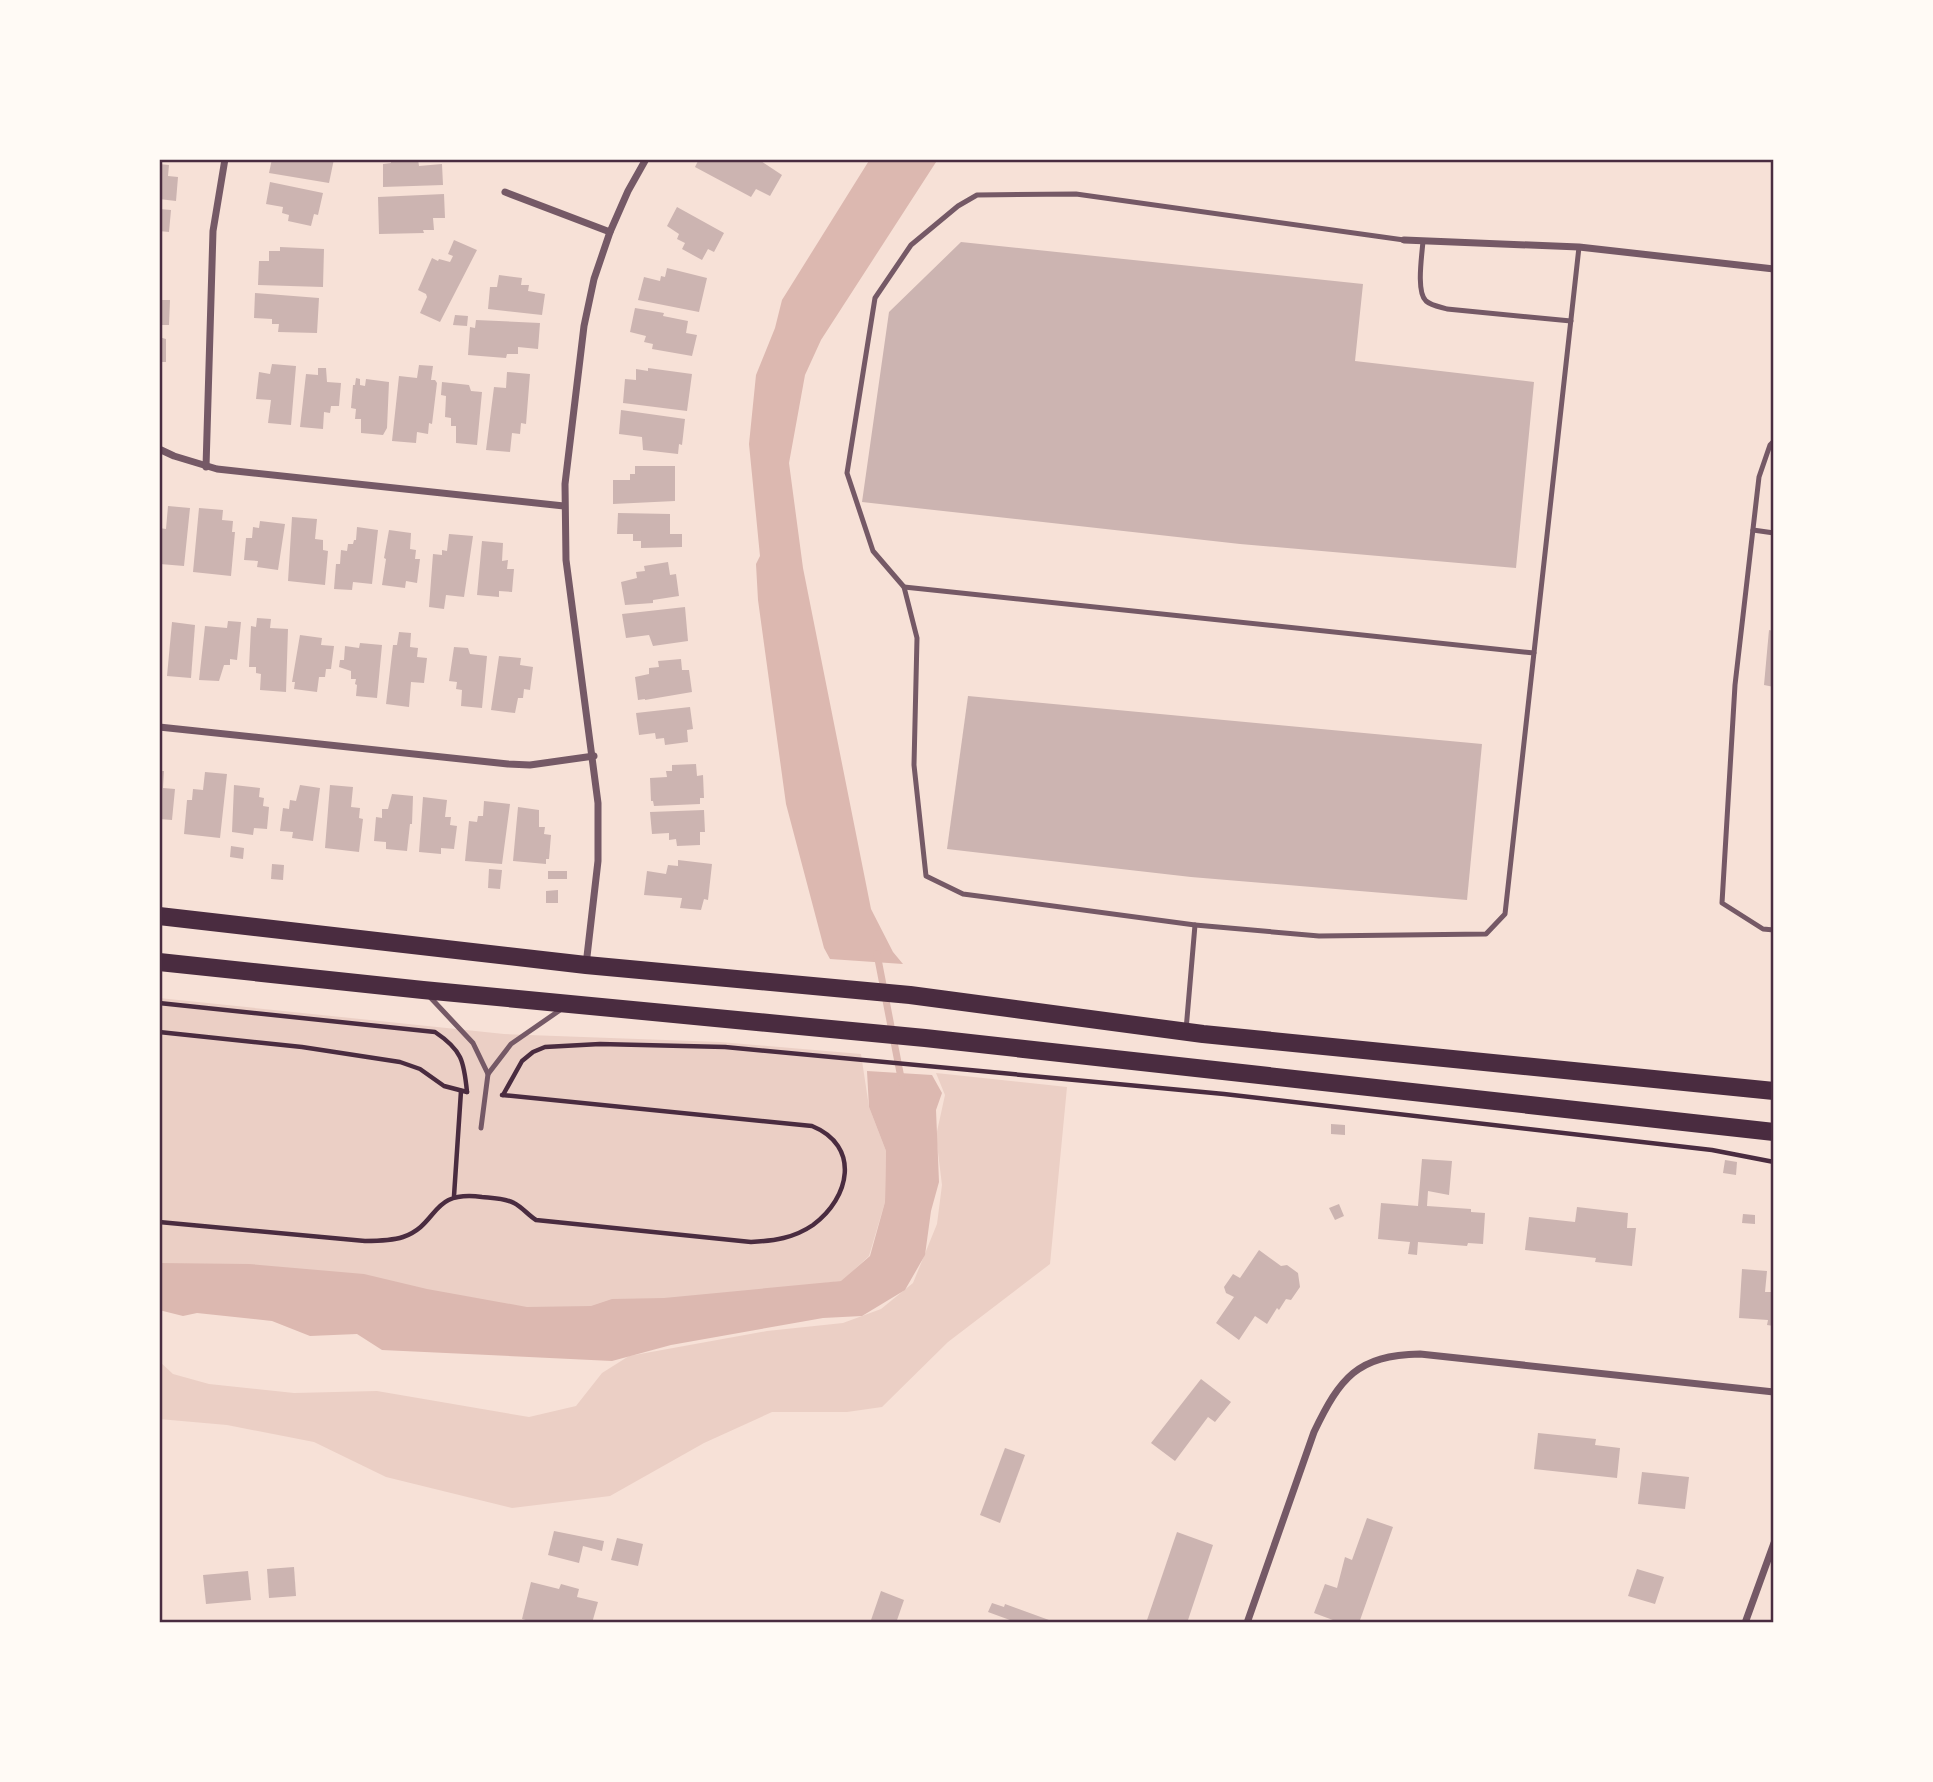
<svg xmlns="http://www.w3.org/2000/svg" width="1933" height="1782" viewBox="0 0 1933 1782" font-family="Raleway,sans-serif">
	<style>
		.green { fill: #ebcfc5 }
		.water { fill: #dcb8b0 }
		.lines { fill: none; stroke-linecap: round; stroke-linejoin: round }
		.stream { stroke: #dcb8b0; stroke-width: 7 }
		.building { fill: #ccb4b1 }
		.path { stroke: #4a2c40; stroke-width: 4.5 }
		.service { stroke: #755966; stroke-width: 5 }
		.minor { stroke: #755966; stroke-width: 7 }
		.primary { stroke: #4a2c40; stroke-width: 18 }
		.neatline { fill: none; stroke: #4a2c40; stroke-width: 2.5 }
	</style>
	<rect width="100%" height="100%" fill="#f7e1d7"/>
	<g class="green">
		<polygon points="159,998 504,1034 720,1042 861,1054 869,1107 886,1151 885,1202 869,1256 842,1281 544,1316 159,1271"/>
		<polygon points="936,1073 1067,1087 1050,1264 948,1342 882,1407 847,1412 772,1412 704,1443 610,1496 512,1508 386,1477 314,1442 227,1425 159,1419 159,1361 173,1374 209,1384 294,1393 377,1391 529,1417 576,1406 602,1373 629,1356 767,1331 843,1323 881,1309 913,1283 937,1224 942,1185 936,1136 945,1095"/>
	</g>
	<g class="water">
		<polygon points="870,159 938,159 821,340 805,375 789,463 803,568 871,909 893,952 903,964 830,959 824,948 786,804 758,600 756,564 760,556 749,444 756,375 775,328 782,300"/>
		<polygon points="867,1071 932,1075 942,1093 936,1110 939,1182 931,1211 925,1255 905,1290 862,1316 823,1318 671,1345 612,1361 382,1350 357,1334 310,1336 272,1321 197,1313 183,1316 159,1310 159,1263 249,1264 364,1274 427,1289 527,1307 591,1306 612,1299 664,1298 841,1281 870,1256 885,1202 886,1151 869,1107"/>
	</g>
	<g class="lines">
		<polyline class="stream" points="877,954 902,1083"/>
	</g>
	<g class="building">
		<polygon points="272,159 334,159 329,183 269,173"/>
		<polygon points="391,159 418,159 419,166 442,164 443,185 383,187 383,164 391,163"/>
		<polygon points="699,159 758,159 782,175 770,196 756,189 751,197 695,167"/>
		<polygon points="159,164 169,165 168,176 178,177 176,201 159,199"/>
		<polygon points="270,182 323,193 318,215 314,214 311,226 288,221 289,215 282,213 283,207 266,204"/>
		<polygon points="444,194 445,218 433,218 434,230 423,230 424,233 379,234 378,197"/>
		<polygon points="677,207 724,233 714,252 708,249 702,260 682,249 685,243 677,239 679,234 667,226"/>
		<polygon points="159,209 171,210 169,232 159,231"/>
		<polygon points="454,240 477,250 440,322 420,313 427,297 426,294 418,290 432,258 438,261 439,259 450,262 453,256 448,254"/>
		<polygon points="961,242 1363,284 1355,361 1534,382 1516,568 1240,544 862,502 889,312"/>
		<polygon points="280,247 324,249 323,287 258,285 259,261 269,261 269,251 280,251"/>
		<polygon points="667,268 707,278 699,312 638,300 644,277 660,281 661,276 665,277"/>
		<polygon points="499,275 522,278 521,285 529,285 528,291 545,294 542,315 488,309 490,287 497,287"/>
		<polygon points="255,293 319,298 317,333 278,332 279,324 272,324 272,319 254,318"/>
		<polygon points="159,300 170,300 169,325 159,325"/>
		<polygon points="635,308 664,313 663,316 688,321 686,333 697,335 692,356 652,349 653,344 644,342 646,336 630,332"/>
		<polygon points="455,315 468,316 467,326 453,325"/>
		<polygon points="476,320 540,323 538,349 518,347 518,354 507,354 506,358 468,355 470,327 475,328"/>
		<polygon points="159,337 166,339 166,362 159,362"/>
		<polygon points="272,364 296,366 291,425 268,423 271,400 256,399 259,372 270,374"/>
		<polygon points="419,365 433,366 431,380 435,380 437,383 432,424 429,423 428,434 417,432 416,443 392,441 399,376 417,378"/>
		<polygon points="318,368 326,368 327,382 341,383 339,406 331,406 330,413 324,412 323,429 300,427 306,374 318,375"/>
		<polygon points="648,368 692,374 687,411 623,403 625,379 636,380 636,369 648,371"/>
		<polygon points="507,372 530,374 526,424 521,423 520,434 512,433 510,452 486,450 494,387 506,388"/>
		<polygon points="356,378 360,379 360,385 365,386 366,379 389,382 387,428 383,435 361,433 361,419 355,419 356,409 351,408 353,385 355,385"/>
		<polygon points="442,382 469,385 471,391 482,392 477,445 456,443 456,426 451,426 451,418 445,417 446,396 441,395"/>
		<polygon points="621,410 685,419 682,445 679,444 678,454 643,450 642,437 619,434"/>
		<polygon points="635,466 675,466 675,501 613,504 613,480 630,480 630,474 635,474"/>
		<polygon points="168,506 190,508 184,566 160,564 159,528 166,529"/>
		<polygon points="199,508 223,510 222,520 233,521 232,532 235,532 231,576 193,572"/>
		<polygon points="618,513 670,514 670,534 682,534 682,547 641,548 641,541 633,541 633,534 617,534"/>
		<polygon points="292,517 317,519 315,539 323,540 323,550 328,551 325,585 288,581"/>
		<polygon points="260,521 285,524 278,570 257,567 258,561 244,560 246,538 252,538 253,527 259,528"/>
		<polygon points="357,527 378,530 372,584 353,582 352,590 334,589 336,564 340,564 341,550 347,551 348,544 353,544 354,540 356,540"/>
		<polygon points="389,530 411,533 410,549 416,550 415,559 420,559 417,583 406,581 405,588 382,585 386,559 384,558"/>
		<polygon points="449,534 473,536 464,597 446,595 444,609 429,607 433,554 442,555 442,550 447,551"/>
		<polygon points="482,541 503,543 502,561 508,560 507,569 514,569 512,592 499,591 499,597 477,595"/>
		<polygon points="668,562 670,575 676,574 679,596 653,600 653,603 625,605 621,582 637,578 636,572 645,571 644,566"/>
		<polygon points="685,607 688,641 653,646 649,635 626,638 622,614"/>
		<polygon points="257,618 271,619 270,628 288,629 286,692 260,690 261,674 256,673 256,667 249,667 251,626 256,627"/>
		<polygon points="228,621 241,622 237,660 230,659 230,665 224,665 219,681 199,680 205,626 227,628"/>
		<polygon points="172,622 195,625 191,678 167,676"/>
		<polygon points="1769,630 1774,631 1774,687 1764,685"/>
		<polygon points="399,632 411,633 410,647 418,648 417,657 427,658 424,683 411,682 409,707 386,704 393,645 397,645"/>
		<polygon points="300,635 322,638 321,645 334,646 331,669 326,669 325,677 319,677 317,692 294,689 295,682 292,682"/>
		<polygon points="360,643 382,645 377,698 356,696 357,685 355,684 356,679 351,679 351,671 339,667 340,660 344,660 345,646 359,648"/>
		<polygon points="454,647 468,648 470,654 487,656 482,708 461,706 462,690 456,689 457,682 449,681"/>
		<polygon points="499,656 521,658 520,665 533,667 530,690 524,689 523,698 518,698 515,713 491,710"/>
		<polygon points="681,659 682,670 689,670 692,692 645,700 645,699 638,700 635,677 649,674 649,668 659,667 658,661"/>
		<polygon points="968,696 1482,744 1467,900 1191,877 947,849"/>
		<polygon points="690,707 693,729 687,730 688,742 665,745 664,738 656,739 655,733 639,735 636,713"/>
		<polygon points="696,764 697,776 703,775 704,798 700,798 700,804 654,806 653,801 651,801 650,778 667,777 666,771 672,771 672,765"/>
		<polygon points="159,771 164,771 163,788 175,789 172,820 159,819"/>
		<polygon points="205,772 227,774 220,838 184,834 187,800 192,800 193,789 203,790"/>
		<polygon points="234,785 260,788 259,797 264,798 263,806 269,807 267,829 254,828 253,835 232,832"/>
		<polygon points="300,785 320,788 313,841 292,838 293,832 280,831 283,808 289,809 290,800 296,801"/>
		<polygon points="330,785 353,787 351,807 360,808 359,818 363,819 359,852 325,848"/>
		<polygon points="392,794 413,796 412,824 410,824 407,851 386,849 386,842 374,841 376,817 382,818 382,809 388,809"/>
		<polygon points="423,797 447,800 445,817 451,817 450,825 457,826 454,849 441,848 441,854 419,852"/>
		<polygon points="484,801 510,804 502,864 465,861 469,821 477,822 478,816 483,816"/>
		<polygon points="518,807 539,810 539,827 545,827 544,834 551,835 549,859 546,859 546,864 513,861"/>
		<polygon points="704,810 705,832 700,832 700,845 677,846 676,839 669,840 669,833 652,834 650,812"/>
		<polygon points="231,846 244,848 243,859 230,857"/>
		<polygon points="678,860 712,864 708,900 704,899 701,910 680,908 682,898 644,895 647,871 666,874 668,865 678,866"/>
		<polygon points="272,864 284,865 283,880 271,879"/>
		<polygon points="489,869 502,870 500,889 488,888"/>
		<rect x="548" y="871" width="19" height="8"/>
		<polygon points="558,890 558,903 546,903 546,891"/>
		<polygon points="1331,1124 1345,1125 1345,1135 1331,1134"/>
		<polygon points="1422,1159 1452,1161 1449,1195 1428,1191 1427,1206 1471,1209 1471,1212 1485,1213 1483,1244 1468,1243 1467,1246 1418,1242 1417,1255 1408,1254 1410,1242 1378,1239 1381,1203 1418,1206"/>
		<polygon points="1725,1160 1737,1162 1736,1175 1723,1173"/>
		<polygon points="1339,1204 1344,1216 1335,1220 1329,1208"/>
		<polygon points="1577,1207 1628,1213 1627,1228 1636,1228 1632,1266 1595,1262 1596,1258 1525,1250 1529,1217 1575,1222"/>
		<polygon points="1743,1214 1755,1215 1755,1224 1742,1223"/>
		<polygon points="1259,1250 1281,1266 1287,1265 1298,1273 1300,1287 1291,1300 1286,1299 1279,1310 1277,1308 1267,1324 1255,1316 1239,1340 1216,1323 1234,1297 1226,1293 1224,1287 1233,1274 1240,1278"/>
		<polygon points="1742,1269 1767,1271 1765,1292 1774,1292 1774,1326 1767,1325 1768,1320 1739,1318"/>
		<polygon points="1201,1379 1231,1402 1215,1422 1208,1417 1175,1461 1151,1443"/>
		<polygon points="1538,1433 1596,1439 1595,1445 1620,1448 1617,1478 1534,1469"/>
		<polygon points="1005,1448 1025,1455 1000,1523 980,1515"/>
		<polygon points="1642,1472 1689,1477 1685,1509 1638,1504"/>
		<polygon points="1367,1518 1393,1527 1359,1623 1341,1623 1314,1613 1325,1584 1337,1588 1345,1557 1352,1560"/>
		<polygon points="554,1531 604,1541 602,1551 583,1546 579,1563 548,1555"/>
		<polygon points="1177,1532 1213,1545 1187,1623 1146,1623"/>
		<polygon points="617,1538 643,1544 638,1566 611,1560"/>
		<polygon points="294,1567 296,1596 269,1598 267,1569"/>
		<polygon points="1637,1569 1664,1577 1655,1604 1628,1596"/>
		<polygon points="248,1571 251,1600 206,1604 203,1575"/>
		<polygon points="531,1582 559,1589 561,1584 579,1589 577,1597 598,1602 592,1623 537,1623 522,1619"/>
		<polygon points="881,1591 904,1600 896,1623 870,1623"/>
		<polygon points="992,1603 1004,1607 1005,1604 1049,1620 1047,1623 1018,1623 988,1612"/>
	</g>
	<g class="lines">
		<g class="path">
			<path d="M 159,1003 L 435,1032 C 462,1050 464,1061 467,1092"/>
			<polyline points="159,1032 302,1047 400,1062 420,1069 444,1086 467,1092"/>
			<polyline points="503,1095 522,1061 533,1052 545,1047 600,1044 725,1047 1224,1094 1712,1150 1774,1162"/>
			<polyline points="454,1196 461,1091"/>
			<path d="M 159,1222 L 365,1241 C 378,1241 391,1241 403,1237 C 440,1224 429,1190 482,1197 C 492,1198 505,1198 514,1203 C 522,1207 528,1215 536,1220 L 751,1242 C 774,1241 794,1238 813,1225 C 850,1198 861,1146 812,1126 L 502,1095"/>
		</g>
		<g class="service">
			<path d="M 1423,241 C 1422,255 1416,292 1426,301 C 1432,306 1441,307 1447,309 L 1571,321"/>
			<polyline points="1774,441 1770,445 1759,477 1735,685 1722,903 1763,929 1774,930"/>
			<polyline points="1753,530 1774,533"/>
			<polyline points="904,587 1534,653"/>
			<polyline points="1195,925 963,894 926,876 914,765 917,638 904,587 873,551 847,473 875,298 911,245 958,206 977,195 1076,194 1404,240"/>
			<polyline points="429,996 473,1043 488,1074"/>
			<polyline points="1186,1030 1195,925 1319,936 1486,934 1505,914 1579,247"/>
			<polyline points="481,1128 488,1074 511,1044 563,1008"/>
		</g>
		<g class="minor">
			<polyline points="505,192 610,232"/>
			<polyline points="1404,240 1579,247 1774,269"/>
			<polyline points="159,449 174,456 217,469 564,506"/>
			<polyline points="206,467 213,231 225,159"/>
			<polyline points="159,727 508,764 530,765 594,756"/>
			<polyline points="586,965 598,861 598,803 566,560 565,484 584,326 594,279 610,232 628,191 646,159"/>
			<path d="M 1247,1623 L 1314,1432 C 1340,1378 1357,1355 1420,1354 L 1774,1392"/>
			<polyline points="1745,1623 1774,1543"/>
		</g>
		<g class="primary">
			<polyline points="159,916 586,965 910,995 1203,1034 1774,1091"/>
			<polyline points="159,962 423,990 925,1038 1774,1132"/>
		</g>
	</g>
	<rect width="1933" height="1782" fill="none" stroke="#fffaf5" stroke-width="322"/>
	<rect x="161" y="161" width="1611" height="1460" class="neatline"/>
</svg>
